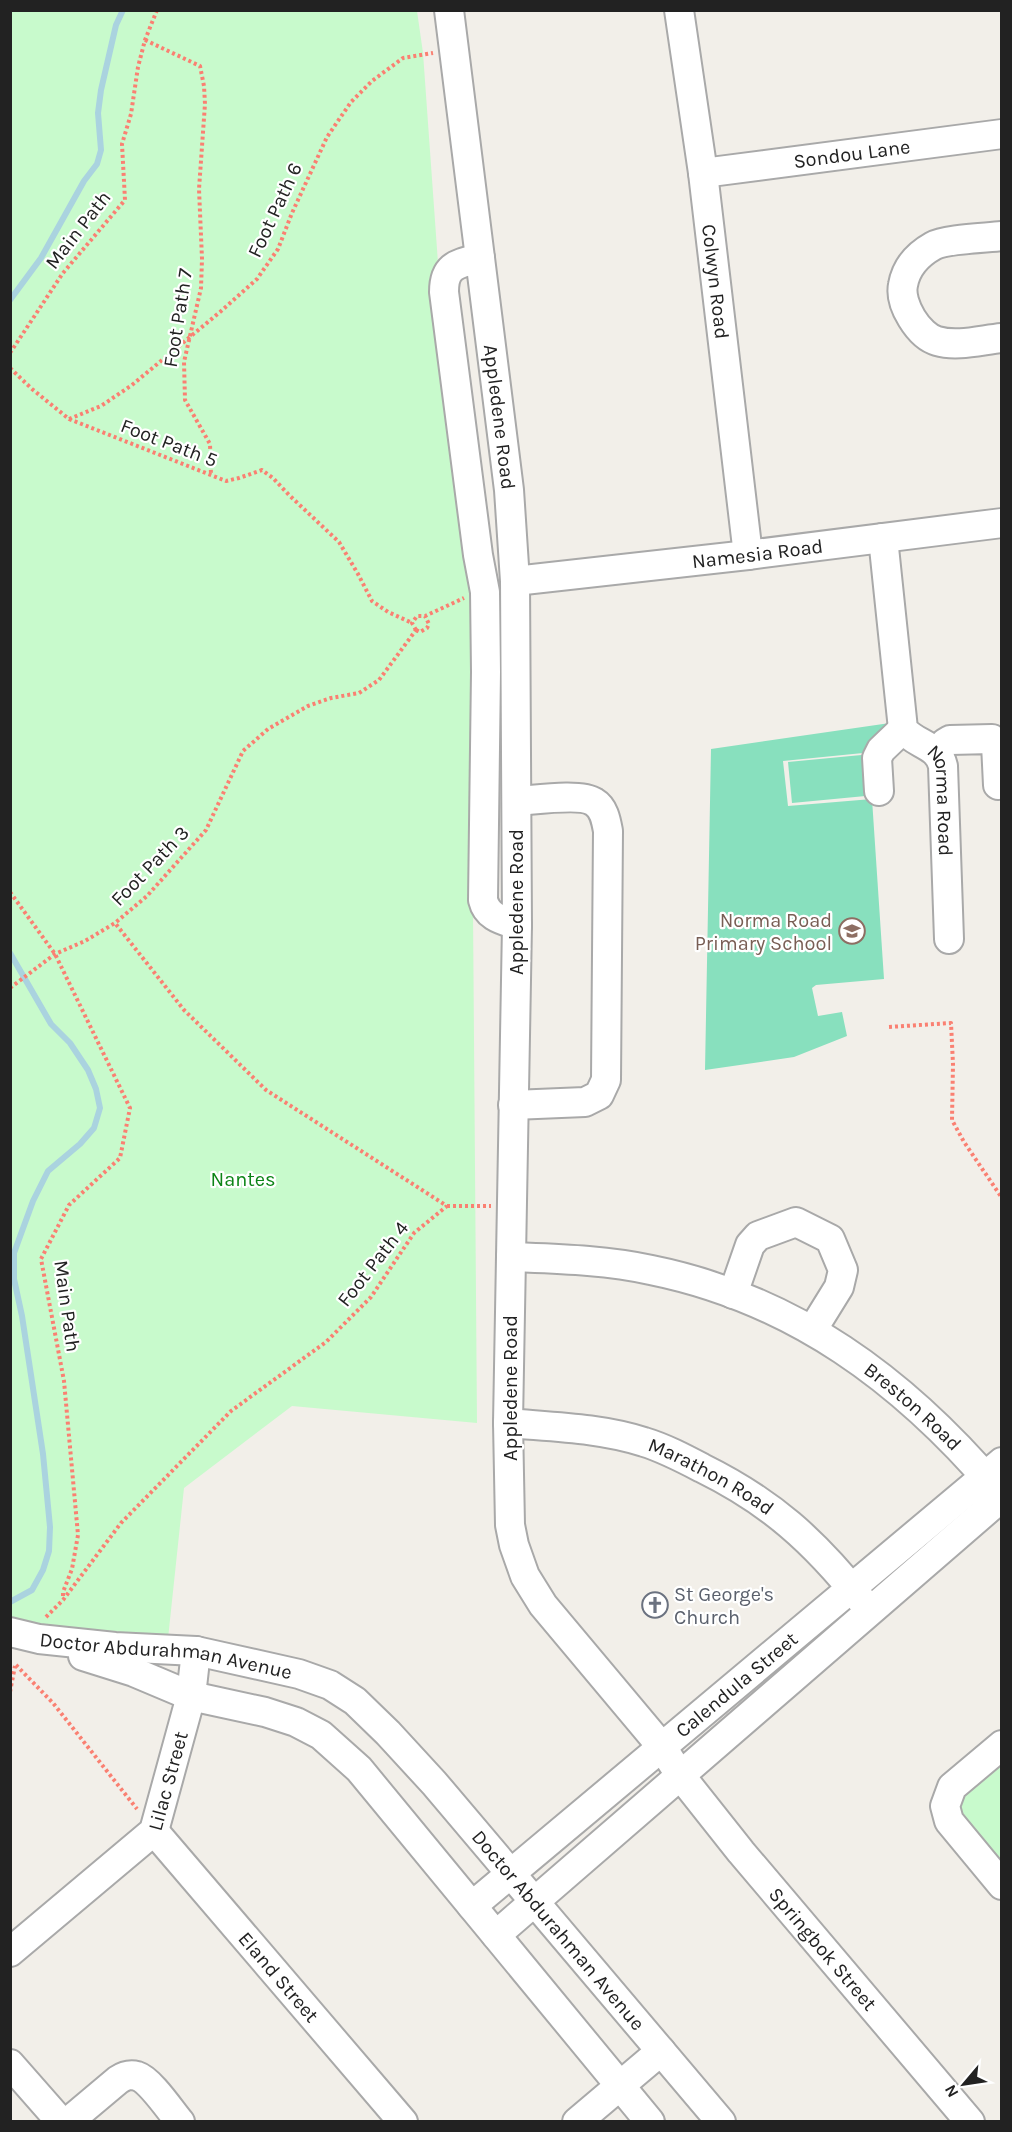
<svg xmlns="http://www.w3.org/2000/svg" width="1012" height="2132" viewBox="0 0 1012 2132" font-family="Karla,sans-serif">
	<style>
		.park { fill: #c8facc }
		.pitch { fill: #88e0be }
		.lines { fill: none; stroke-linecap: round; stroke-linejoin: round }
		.stream { stroke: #aad3df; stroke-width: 6 }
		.minor-casing { stroke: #a9a9a9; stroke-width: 32 }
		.path { stroke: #fa8072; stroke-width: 4; stroke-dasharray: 3 3; stroke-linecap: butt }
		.minor { stroke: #fff; stroke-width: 28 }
		.labels { text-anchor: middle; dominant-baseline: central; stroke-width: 4.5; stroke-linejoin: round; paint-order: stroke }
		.street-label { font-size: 20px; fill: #222; stroke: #fff }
		.education-label { font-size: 20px; fill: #785e54; stroke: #fff; text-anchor: end }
		.park-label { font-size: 20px; fill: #0c8416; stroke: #fff }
		.worship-label { font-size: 20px; fill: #5b616d; stroke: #fff; text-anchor: start }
	</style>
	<rect width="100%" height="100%" fill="#f2efe9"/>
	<g class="park">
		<polygon points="10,11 417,11 423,53 440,291 474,585 473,910 477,1423 292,1406 184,1488 167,1648 11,1621"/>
		<polygon points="1001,1745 1001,1885 947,1797"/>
	</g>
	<g class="pitch">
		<polygon points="890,723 873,752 783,761 788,806 872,799 884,979 816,985 812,988 818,1016 842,1012 847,1036 794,1057 705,1070 711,749"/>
		<polygon points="872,754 876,795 792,803 788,762"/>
	</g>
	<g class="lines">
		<g class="stream">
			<polyline points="10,300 41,258 84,181 97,164 101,150 98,113 101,90 116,25 123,10"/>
			<polyline points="10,953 51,1024 70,1043 88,1070 96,1089 100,1108 94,1128 80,1144 48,1171 33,1201 14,1253 14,1279 22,1316 43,1454 50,1527 49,1551 43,1570 32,1590 10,1602"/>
		</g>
		<g class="minor-casing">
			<g id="minor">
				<path id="s1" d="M 449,10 L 509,490 L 515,581 L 517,925 L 508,1423 L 510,1525 L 514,1545 L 525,1576 L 543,1605 L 662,1747 L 680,1775 L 741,1852 L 970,2122"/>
				<path id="s2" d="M 679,10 L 703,173 L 748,555"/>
				<path id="s3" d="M 703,173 L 1002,134"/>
				<path d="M 1002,236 C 985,238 945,239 933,246 C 917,255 906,268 903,285 C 899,304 919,336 937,341 C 957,347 981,340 1002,338"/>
				<path d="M 480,258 C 457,264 444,265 444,292 L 478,555 L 485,592 L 486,672 L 483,900 C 487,917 502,920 517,925"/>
				<path id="s4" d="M 883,538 L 903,729 C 915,745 938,744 943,766 L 949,939"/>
				<path id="s5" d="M 515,581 L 748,555 L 1002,523"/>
				<polyline points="937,752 945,743 950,740 992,739 996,744 998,785"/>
				<polyline points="879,791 877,758 881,750 903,729"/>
				<path d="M 513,1105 L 585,1102 L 599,1095 L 606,1080 L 608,831 C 606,820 604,808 594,802 C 581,793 534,800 517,801"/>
				<path id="s6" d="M 511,1257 C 558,1259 605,1260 651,1270 C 794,1299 903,1380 996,1489"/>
				<polyline points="733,1294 750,1245 758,1236 796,1222 830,1239 843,1270 839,1287 813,1329"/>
				<path id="s7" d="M 508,1423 C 553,1427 601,1428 644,1442 C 664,1448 683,1458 702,1468 C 771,1502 814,1541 862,1601"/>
				<path id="s8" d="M 10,1632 L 39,1639 L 115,1647 L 196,1651 L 299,1674 L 330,1685 L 355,1701 L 388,1733 L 434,1783 L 721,2122"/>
				<polyline points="83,1656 134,1672 191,1696 265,1712 296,1722 321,1735 359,1769 650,2122"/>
				<polyline points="1002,1745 952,1787 945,1806 949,1821 1002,1885"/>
				<path id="s9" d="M 154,1831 L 403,2122"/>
				<path id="s10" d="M 472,1906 L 1002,1462"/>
				<polyline points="496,1935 1002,1497"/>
				<path id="s11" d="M 10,1952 L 154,1831 L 191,1696 L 196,1651"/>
				<polyline points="10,2064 61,2122"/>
				<path d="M 68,2122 L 118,2080 C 124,2076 129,2074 137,2076 C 150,2080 170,2110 180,2122"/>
				<polyline points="577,2122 661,2051"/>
			</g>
		</g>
		<g class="path">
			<polyline points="145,40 200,66 204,86 205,104 199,189 202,259 201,288 184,362 185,400 210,444 211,475"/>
			<polyline points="10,353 63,273 125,200 122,144 131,114 138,67 145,40 157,10"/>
			<polyline points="10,368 32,389 69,419 226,481 239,478 262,470 273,478 289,495 339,542 358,574 372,601 388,612 412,623"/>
			<polyline points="69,419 101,406 132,385 220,312 257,279 278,249 292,213 327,137 351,102 372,81 403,58 433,53"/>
			<polyline points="416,630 412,623 417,616 425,616 464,598"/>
			<polyline points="416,630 420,632 427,628 429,624 425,616"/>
			<polyline points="10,892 55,954 130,1108 120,1158 69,1205 41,1259 64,1381 78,1535 72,1569 63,1592 63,1599"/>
			<polyline points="10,988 55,954 85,941 115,923 147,896 206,830 243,751 268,729 308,706 331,698 359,693 379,680 416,630"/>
			<polyline points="889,1027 951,1023 953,1064 952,1120 964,1142 1002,1198"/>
			<polyline points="447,1206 491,1206"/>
			<polyline points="46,1617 63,1600 121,1523 231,1411 326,1342 371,1297 414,1233 447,1206 266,1090 184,1010 115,923"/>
			<polyline points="16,1665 53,1703 137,1809"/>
			<polyline points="10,1692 15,1666"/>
		</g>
		<use href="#minor" class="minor"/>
	</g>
	<defs>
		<g id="school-ring" transform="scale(1.35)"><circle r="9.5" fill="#fff" stroke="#8d6e63" stroke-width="1.5"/><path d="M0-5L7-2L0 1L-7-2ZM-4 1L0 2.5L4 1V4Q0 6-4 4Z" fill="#8d6e63"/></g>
		<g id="church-ring" transform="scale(1.35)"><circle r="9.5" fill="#fff" stroke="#6b7280" stroke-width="1.5"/><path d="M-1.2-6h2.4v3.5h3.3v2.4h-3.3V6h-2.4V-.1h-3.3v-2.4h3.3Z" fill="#6b7280"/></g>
	</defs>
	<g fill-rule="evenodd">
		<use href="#school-ring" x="852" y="931"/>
		<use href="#church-ring" x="655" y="1605"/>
	</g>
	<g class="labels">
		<g class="street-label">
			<text stroke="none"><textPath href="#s3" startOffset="150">Sondou Lane</textPath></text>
			<text transform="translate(275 210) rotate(-65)">Foot Path 6</text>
			<text transform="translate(78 230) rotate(-52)">Main Path</text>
			<text stroke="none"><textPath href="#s2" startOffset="274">Colwyn Road</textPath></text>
			<text transform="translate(178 318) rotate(-81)">Foot Path 7</text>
			<text stroke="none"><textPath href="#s1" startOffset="410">Appledene Road</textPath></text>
			<text transform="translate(169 443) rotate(21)">Foot Path 5</text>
			<text stroke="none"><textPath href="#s5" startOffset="244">Namesia Road</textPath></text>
			<text stroke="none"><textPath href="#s4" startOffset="282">Norma Road</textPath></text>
			<text transform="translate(150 866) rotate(-46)">Foot Path 3</text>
			<text transform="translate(516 902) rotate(-90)">Appledene Road</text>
			<text transform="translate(373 1264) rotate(-52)">Foot Path 4</text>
			<text transform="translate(67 1306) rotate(82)">Main Path</text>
			<text transform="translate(510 1388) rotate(-90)">Appledene Road</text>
			<text stroke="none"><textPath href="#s6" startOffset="440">Breston Road</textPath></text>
			<text stroke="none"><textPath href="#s7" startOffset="213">Marathon Road</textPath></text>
			<text stroke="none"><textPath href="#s8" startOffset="158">Doctor Abdurahman Avenue</textPath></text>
			<text stroke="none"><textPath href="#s10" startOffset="345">Calendula Street</textPath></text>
			<text stroke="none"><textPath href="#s11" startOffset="240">Lilac Street</textPath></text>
			<text stroke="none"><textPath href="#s8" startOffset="662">Doctor Abdurahman Avenue</textPath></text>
			<text stroke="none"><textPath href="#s1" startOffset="2050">Springbok Street</textPath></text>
			<text stroke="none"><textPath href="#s9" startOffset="192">Eland Street</textPath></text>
		</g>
		<g class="education-label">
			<text x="832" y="920">Norma Road<tspan x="832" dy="23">Primary School</tspan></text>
		</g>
		<g class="park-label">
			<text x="243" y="1179">Nantes</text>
		</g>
		<g class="worship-label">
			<text x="674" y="1594">St George's<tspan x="674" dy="23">Church</tspan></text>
		</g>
	</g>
	<rect width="1012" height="2132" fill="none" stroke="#222222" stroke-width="24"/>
	<g transform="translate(964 2084) rotate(241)" stroke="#ffffff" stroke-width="4.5" paint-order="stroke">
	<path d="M0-4.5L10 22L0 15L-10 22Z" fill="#222222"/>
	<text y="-9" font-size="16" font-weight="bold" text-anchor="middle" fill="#222222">N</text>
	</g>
</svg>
